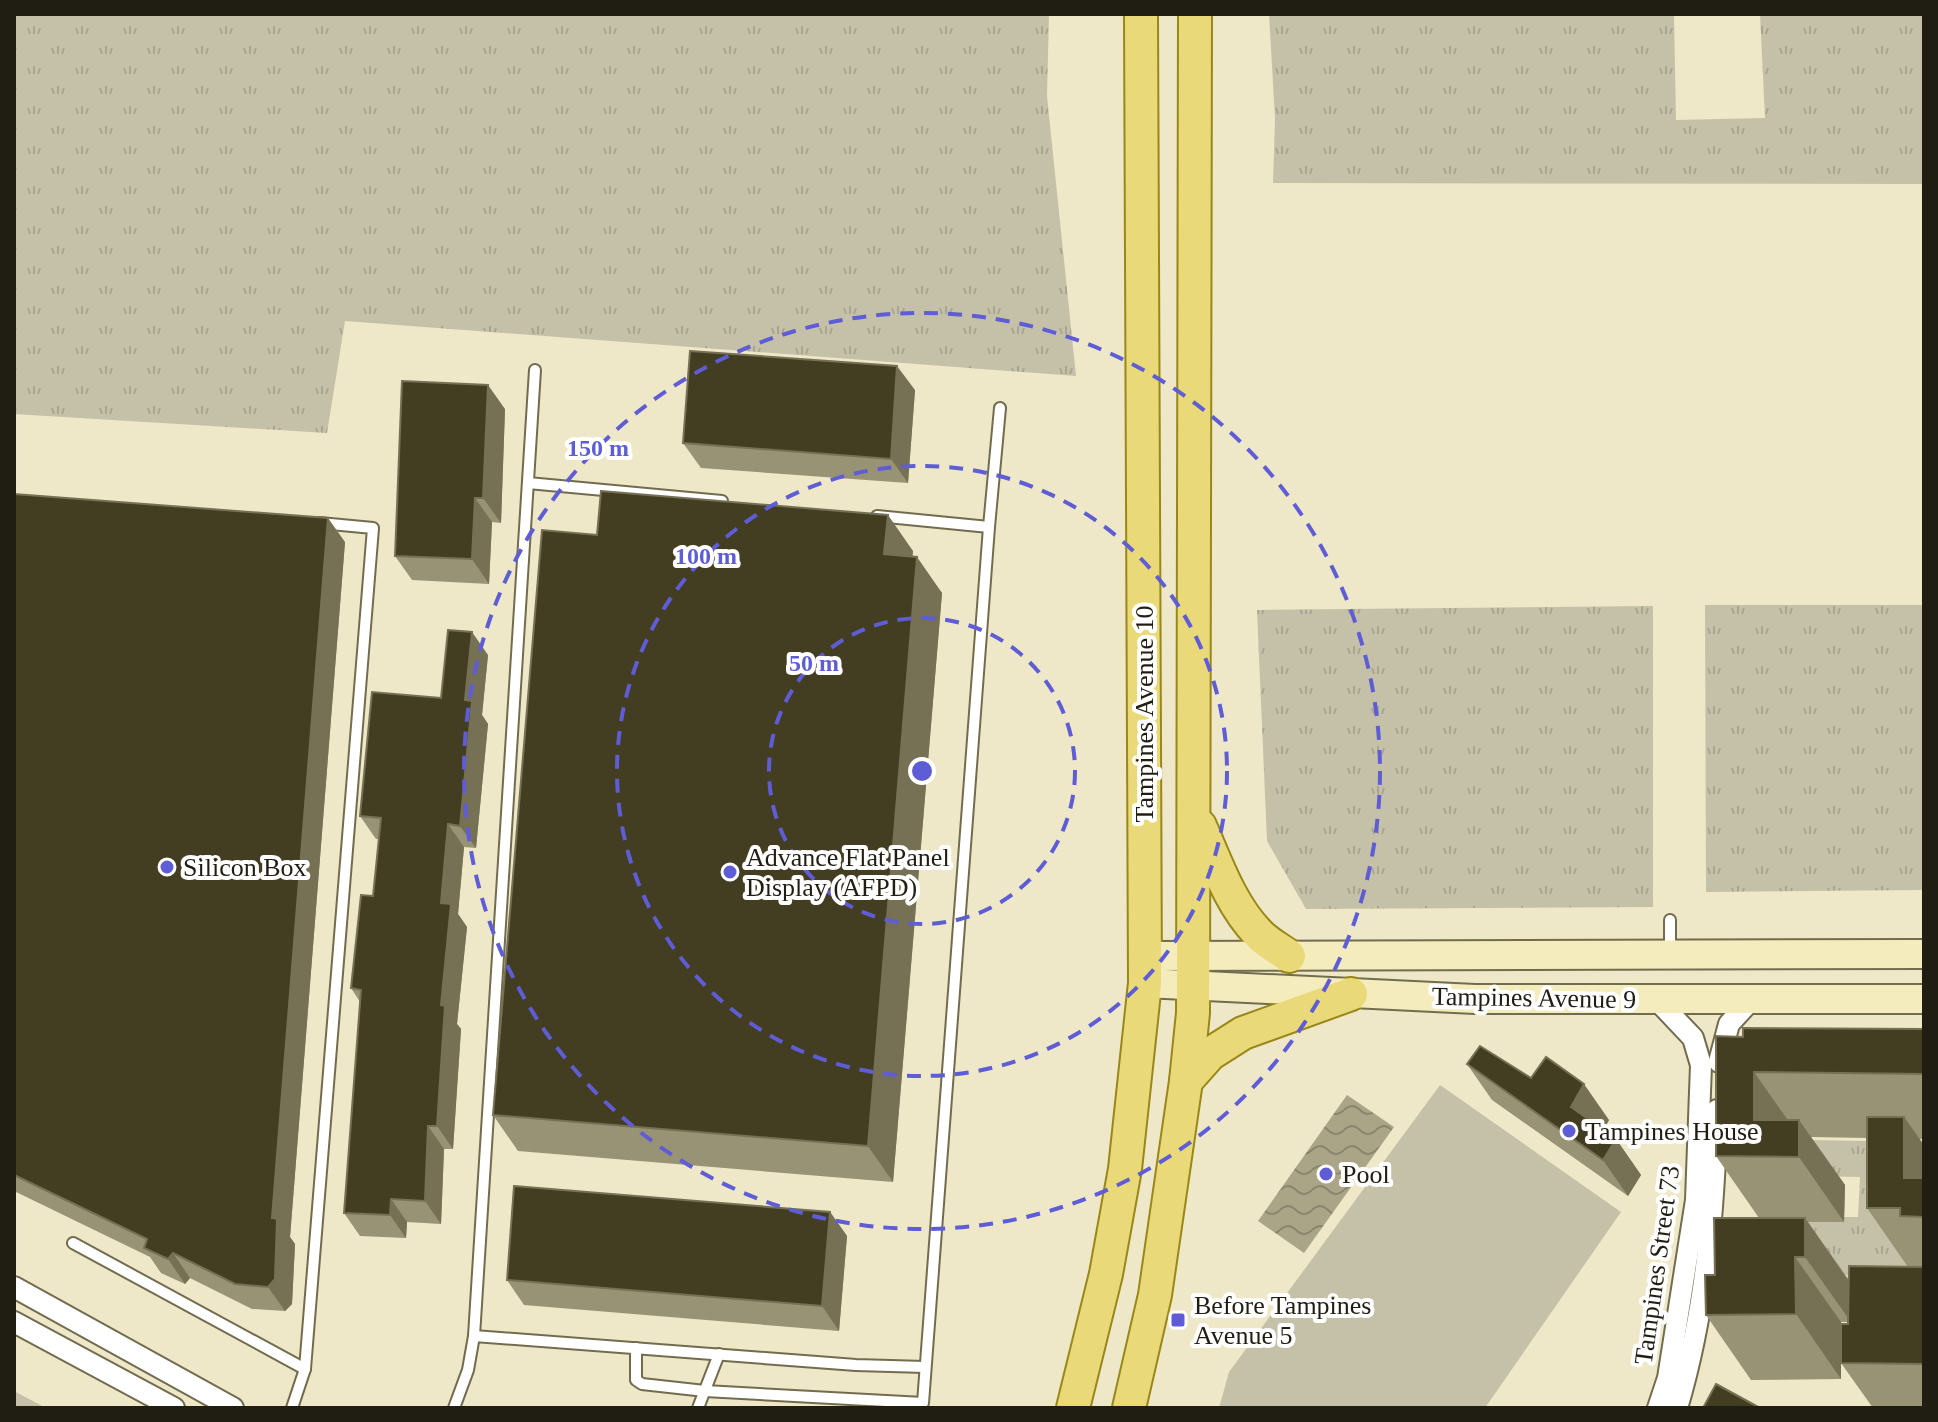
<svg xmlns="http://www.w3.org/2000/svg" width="1938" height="1422" viewBox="0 0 1938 1422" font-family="'Times New Roman',serif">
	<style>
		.grass { fill: url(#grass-tufts) }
		.garden { fill: #c5c1a9 }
		.water { fill: url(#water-waves) }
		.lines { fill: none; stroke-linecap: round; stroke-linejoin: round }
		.service-casing { stroke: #726c4f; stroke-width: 14 }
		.minor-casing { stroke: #726c4f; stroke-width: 24 }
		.secondary-casing { stroke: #726c4f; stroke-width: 32 }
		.primary-casing { stroke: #99871a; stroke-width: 36 }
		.service { stroke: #fff; stroke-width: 10 }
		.minor { stroke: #fff; stroke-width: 20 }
		.secondary { stroke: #f4ecbc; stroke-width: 28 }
		.primary { stroke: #e9d978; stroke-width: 32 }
		.wall { fill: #989375; fill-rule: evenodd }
		.shaded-wall { fill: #767154 }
		.building { fill: #433e22; stroke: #767154; stroke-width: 2 }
		.ring { fill: none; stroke: #5f5dd5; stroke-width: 4; stroke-dasharray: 14 10 }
		.poi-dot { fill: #5f5dd5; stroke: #fff; stroke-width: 3 }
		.labels { text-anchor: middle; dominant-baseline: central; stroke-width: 8; stroke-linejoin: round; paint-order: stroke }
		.street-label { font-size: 26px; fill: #201e12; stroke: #fff }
		.poi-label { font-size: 26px; fill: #201e12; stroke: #fff; text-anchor: start }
		.centre { fill: #5f5dd5; stroke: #fff; stroke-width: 4 }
		.ring-label { font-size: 24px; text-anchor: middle; font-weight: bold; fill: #5f5dd5; stroke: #fff; stroke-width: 8; stroke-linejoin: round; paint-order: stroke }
	</style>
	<defs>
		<pattern id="grass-tufts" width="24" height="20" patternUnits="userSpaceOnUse" patternTransform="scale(2)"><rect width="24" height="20" fill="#c5c1a9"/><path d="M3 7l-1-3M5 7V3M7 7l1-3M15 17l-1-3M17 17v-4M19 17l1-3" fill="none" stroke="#a9a590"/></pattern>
		<pattern id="water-waves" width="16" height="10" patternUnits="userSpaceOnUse" patternTransform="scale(2)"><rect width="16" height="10" fill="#aaa587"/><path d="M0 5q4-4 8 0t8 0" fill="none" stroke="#8a866d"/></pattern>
	</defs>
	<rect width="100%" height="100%" fill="#eee8c8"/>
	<g class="grass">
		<polygon points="14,14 1049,14 1047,96 1076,376 345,321 327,433 14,414"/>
		<polygon points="1269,14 1674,14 1676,120 1765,118 1760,14 1924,14 1924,184 1273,183 1275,119"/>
		<polygon points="1705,605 1924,605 1924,890 1706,892"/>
		<polygon points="1653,606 1653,907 1306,909 1267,841 1257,610"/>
		<polygon points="1810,1140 1924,1142 1924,1169 1908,1170 1908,1285 1857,1275 1760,1274 1765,1217 1858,1217 1860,1177 1809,1176"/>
		<polygon points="14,1391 46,1408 14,1408"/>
	</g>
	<polygon class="garden" points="1440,1085 1621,1212 1485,1408 1219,1408 1229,1372"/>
	<polygon class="water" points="1347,1095 1394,1127 1304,1253 1258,1221"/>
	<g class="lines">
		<g class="service-casing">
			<g id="service">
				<polyline points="528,483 722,501"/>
				<polyline points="877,516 989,527"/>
				<polyline points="1670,920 1670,953"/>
				<polyline points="73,1243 305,1369"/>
				<polyline points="474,1336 856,1365 925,1367"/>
				<polyline points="636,1348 636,1380 642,1384 705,1391 923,1403 989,527 1000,408"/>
				<polyline points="292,1408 305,1369 373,528 320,523"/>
				<polyline points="454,1408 468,1370 474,1336 535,370"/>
				<polyline points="698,1408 719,1354"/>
			</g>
		</g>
		<g class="minor-casing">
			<g id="minor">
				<polyline points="1657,1000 1693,1038 1701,1065 1696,1200 1668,1378 1658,1408"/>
				<polyline points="1719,1062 1729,1024 1751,1000"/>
				<polyline points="14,1287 233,1408"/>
				<polyline points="14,1322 174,1408"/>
				<path d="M 1677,1408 C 1706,1311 1714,1211 1717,1110"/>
			</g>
		</g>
		<g class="secondary-casing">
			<g id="secondary">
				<polyline points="1145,956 1924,954"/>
				<polyline points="1145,983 1475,999 1924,999"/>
			</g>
		</g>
		<g class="primary-casing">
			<g id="primary">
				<path d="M 1200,826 C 1216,862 1230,904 1258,933 C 1266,942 1279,949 1289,956"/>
				<polyline points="1186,1081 1210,1054 1243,1033 1351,994"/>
				<polyline points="1073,1408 1106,1274 1125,1169 1145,983 1141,14"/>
				<polyline points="1129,1408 1155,1295 1186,1081 1193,1013 1195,14"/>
			</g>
		</g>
		<use href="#service" class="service"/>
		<use href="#minor" class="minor"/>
		<use href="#secondary" class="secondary"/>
		<use href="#primary" class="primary"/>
	</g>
	<g class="wall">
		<polygon points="915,390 908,483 701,468 683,443"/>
		<polygon points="505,409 501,523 492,522 489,584 412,580 395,556"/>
		<polygon points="14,494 345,542 290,1237 295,1244 292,1304 285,1311 252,1309 190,1278 185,1284 161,1273 150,1257 14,1191"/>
		<polygon points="597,535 913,551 912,557 942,593 893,1182 518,1151 493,1115"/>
		<polygon points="488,655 482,715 488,724 476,848 464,847 458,914 467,927 457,1024 461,1029 453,1149 444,1149 441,1224 407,1222 406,1238 360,1236 344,1213 360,1002 351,988 373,896 379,839 376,839 360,816 441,698"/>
		<path d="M 1924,1029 L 1924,1139 L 1919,1139 L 1924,1145 L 1924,1408 L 1873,1408 L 1841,1363 L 1848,1322 L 1841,1322 L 1841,1379 L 1751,1380 L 1706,1315 L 1715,1275 L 1759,1218 L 1716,1156 L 1743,1037 ZM 1811,1137 L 1867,1138 L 1867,1208 L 1908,1267 L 1849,1280 L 1808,1222 L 1844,1222 L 1845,1185 Z"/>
		<polygon points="1467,1064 1609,1120 1603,1130 1616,1139 1641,1175 1628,1196 1492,1100"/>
		<polygon points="830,1212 847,1236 839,1331 524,1305 507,1280"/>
	</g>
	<g class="shaded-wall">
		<polygon points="897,366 915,390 908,483 891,459"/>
		<polygon points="488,385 505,409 501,523 483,498"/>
		<polygon points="475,498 492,522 489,584 472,559"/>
		<polygon points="888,515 913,551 909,590 884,554"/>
		<polygon points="328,518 345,542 290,1237 295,1244 292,1304 285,1311 268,1287 272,1218"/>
		<polygon points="917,557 942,593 893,1182 868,1146"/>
		<polygon points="472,632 488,655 482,715 488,724 476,848 460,826 465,700"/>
		<polygon points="448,824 464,847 458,914 467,927 457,1024 461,1029 453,1149 437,1126 441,1005 441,903"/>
		<polygon points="1754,1072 1799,1136 1799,1120 1845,1185 1844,1222 1799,1157 1754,1120"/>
		<polygon points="1584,1084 1609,1120 1596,1143 1571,1107"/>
		<polygon points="1904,1117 1924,1145 1924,1207 1904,1178"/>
		<polygon points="428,1126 444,1149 441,1224 425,1201"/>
		<polygon points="1616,1139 1641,1175 1628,1196 1603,1160"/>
		<polygon points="391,1199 407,1222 406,1238 390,1215"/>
		<polygon points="830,1212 847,1236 839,1331 822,1306"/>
		<polygon points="1805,1218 1850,1283 1851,1322 1805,1257"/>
		<polygon points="173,1253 190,1278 185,1284 168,1259"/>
		<polygon points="1795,1257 1841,1322 1841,1379 1796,1314"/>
	</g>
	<g class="building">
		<polygon points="690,351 897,366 891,459 683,443"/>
		<polygon points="402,381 488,385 483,498 475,498 472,559 395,556"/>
		<polygon points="601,491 888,515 884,554 917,557 868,1146 493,1115 542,530 597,535"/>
		<polygon points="14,494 328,518 272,1218 277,1219 275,1279 268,1287 235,1284 173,1253 168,1259 144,1248 147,1239 14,1175"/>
		<polygon points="448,630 472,632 465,700 472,701 460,826 448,824 441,903 451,904 441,1005 445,1006 437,1126 428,1126 425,1201 391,1199 390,1215 344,1213 361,990 351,988 361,895 373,896 381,818 360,816 372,692 441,698"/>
		<polygon points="1743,1028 1924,1029 1924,1074 1754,1072 1754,1120 1799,1120 1799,1157 1716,1156 1716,1036 1743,1037"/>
		<polygon points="1480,1046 1531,1078 1546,1057 1584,1084 1571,1107 1616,1139 1603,1160 1467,1064"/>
		<polygon points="1867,1117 1904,1117 1904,1178 1924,1178 1924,1217 1900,1216 1900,1208 1867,1208"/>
		<polygon points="514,1186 830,1212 822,1306 507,1280"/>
		<polygon points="1714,1218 1805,1218 1805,1257 1795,1257 1796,1314 1706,1315 1705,1275 1715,1275"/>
		<polygon points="1849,1266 1924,1267 1924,1364 1841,1363 1841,1324 1848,1324"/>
		<polygon points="1716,1384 1760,1408 1703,1408"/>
	</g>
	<g class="ring">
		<circle cx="922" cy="771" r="153"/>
		<circle cx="922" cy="771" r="305"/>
		<circle cx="922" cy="771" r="458"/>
	</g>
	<g class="poi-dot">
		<circle cx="167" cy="867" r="8"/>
		<circle cx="730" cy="872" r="8"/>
		<circle cx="1569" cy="1131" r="8"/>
		<circle cx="1326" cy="1174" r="8"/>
		<rect x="1170" y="1312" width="16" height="16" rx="4"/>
	</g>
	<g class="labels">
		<g class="street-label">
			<text transform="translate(1144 714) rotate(-90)">Tampines Avenue 10</text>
			<text transform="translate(1534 998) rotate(1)">Tampines Avenue 9</text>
			<text transform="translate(1657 1265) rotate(-82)">Tampines Street 73</text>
		</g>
		<g class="poi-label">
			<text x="746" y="857">Advance Flat Panel<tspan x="746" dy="30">Display (AFPD)</tspan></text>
			<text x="183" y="867">Silicon Box</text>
			<text x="1585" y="1131">Tampines House</text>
			<text x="1342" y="1174">Pool</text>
			<text x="1194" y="1305">Before Tampines<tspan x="1194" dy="30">Avenue 5</tspan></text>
		</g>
	</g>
	<circle cx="922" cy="771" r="12" class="centre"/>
	<g class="ring-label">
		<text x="598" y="456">150 m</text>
		<text x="706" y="564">100 m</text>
		<text x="814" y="671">50 m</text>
	</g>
	<rect width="1938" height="1422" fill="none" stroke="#201e12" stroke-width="32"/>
</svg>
